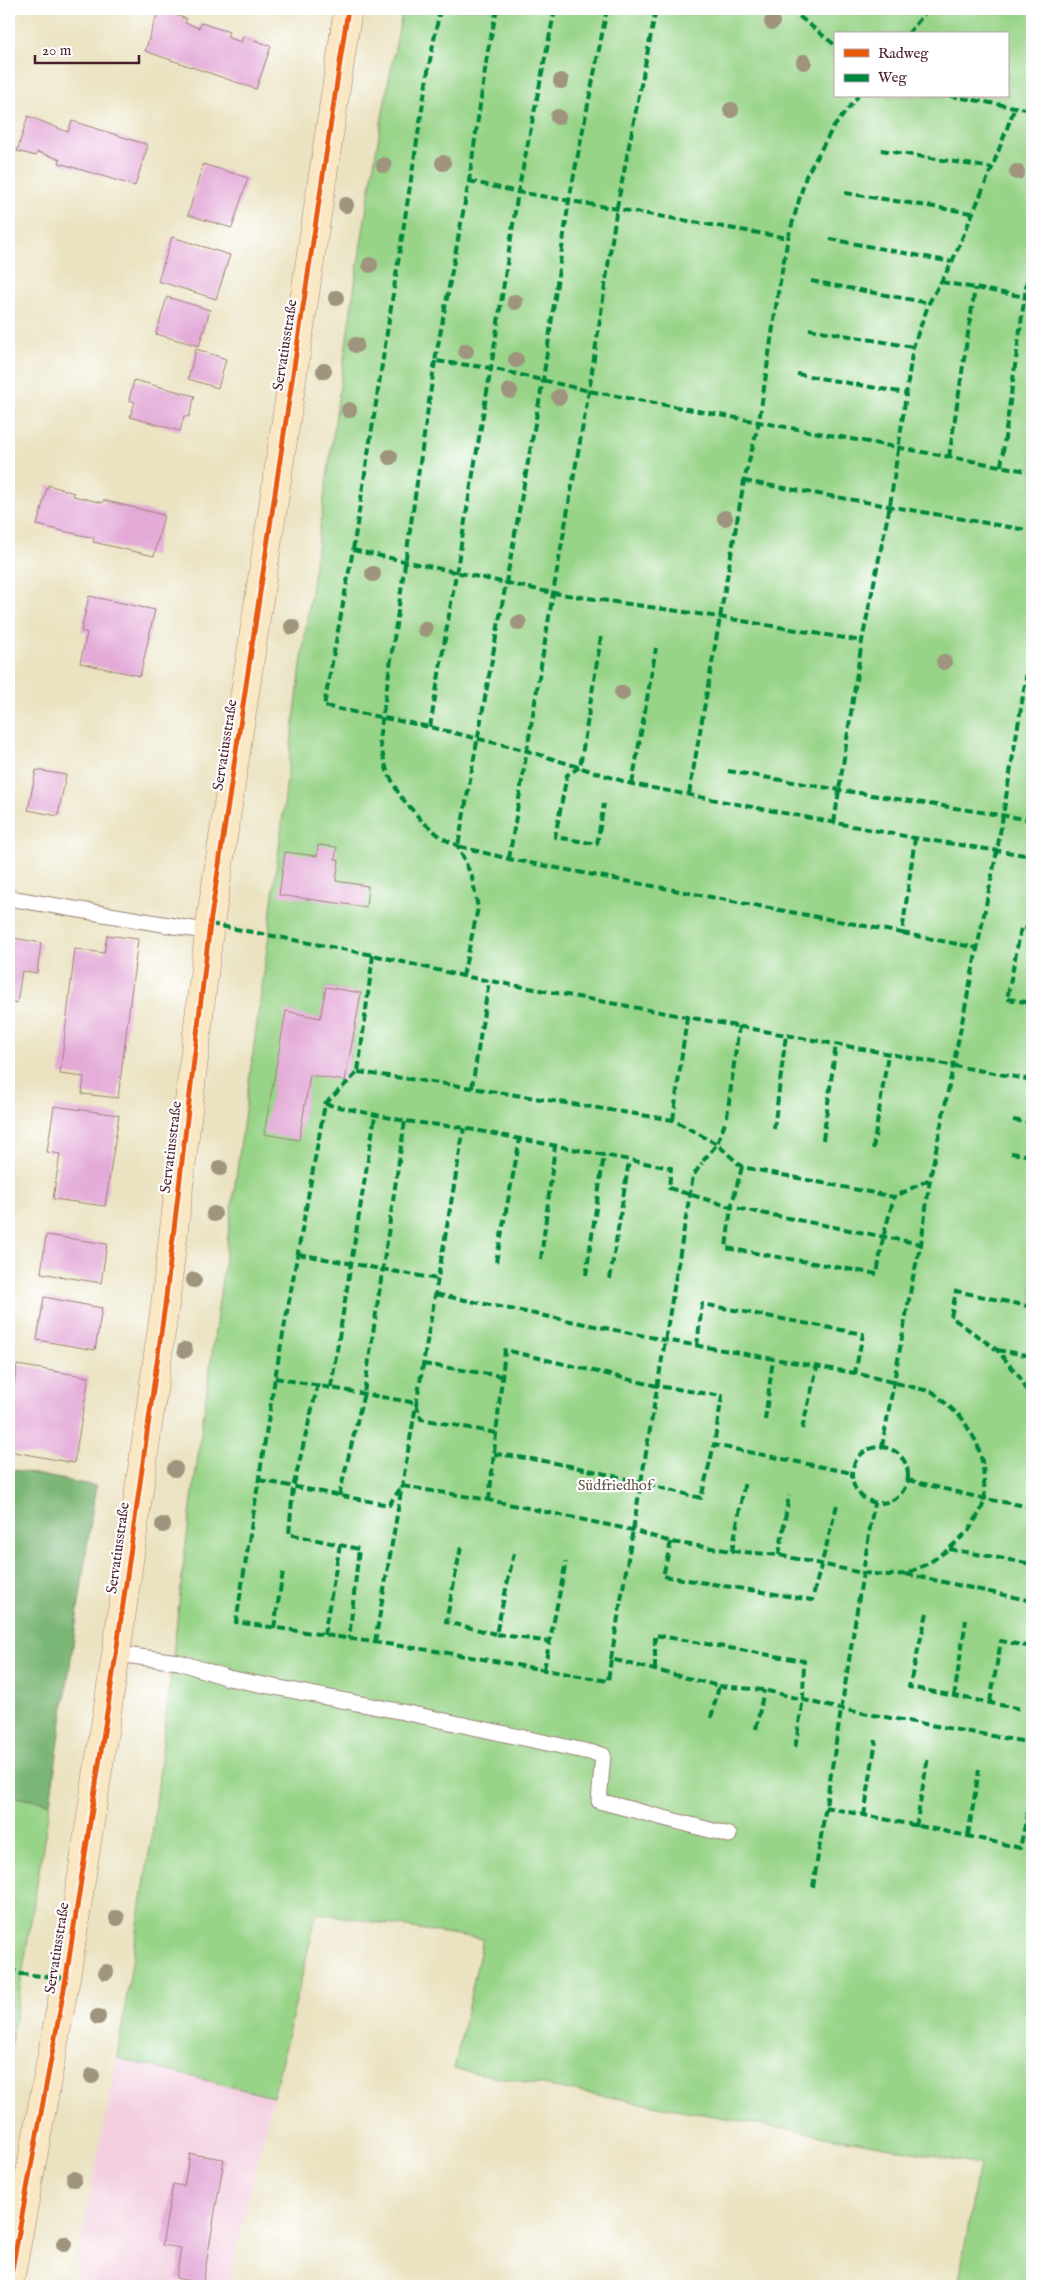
<svg xmlns="http://www.w3.org/2000/svg" width="1041" height="2295" viewBox="0 0 1041 2295" font-family="'IM FELL English',serif">
	<style>
		.built { fill: #f3cfe0 }
		.green { fill: #98d488; stroke: #717a5a; fill-rule: evenodd }
		.forest { fill: #7ab674; stroke: #626a50 }
		.building { fill: #e3a9d7 }
		.lines { fill: none; stroke-linecap: round; stroke-linejoin: round }
		.lane-casing { stroke: #9a8076; stroke-width: 17 }
		.secondary-casing { stroke: #9a8076; stroke-width: 29 }
		.lane { stroke: #fff; stroke-width: 15 }
		.secondary { stroke: #fae7c3; stroke-width: 28 }
		.quiet { stroke: #00873e; stroke-width: 4; stroke-dasharray: 8 4; stroke-linecap: butt }
		.cycleway-casing { stroke: #fff; stroke-width: 8 }
		.cycleway { stroke: #e8590c; stroke-width: 5 }
		.tree { fill: #9f947d }
		.labels { text-anchor: middle; dominant-baseline: central; stroke-width: 4.5; stroke-linejoin: round; paint-order: stroke }
		.street-label { font-size: 15px; fill: #4a1f2b; stroke: #fff }
		.park-label { font-size: 15px; fill: #615547; stroke: #fff }
	</style>
	<rect width="100%" height="100%" fill="#fff"/>
	<filter id="ink" filterUnits="userSpaceOnUse"><feTurbulence type="fractalNoise" baseFrequency=".02" numOctaves="2"/><feDisplacementMap in="SourceGraphic" scale="10" xChannelSelector="R" yChannelSelector="G"/><feConvolveMatrix kernelMatrix="1 2 1 2 8 2 1 2 1" color-interpolation-filters="sRGB"/></filter>
	<filter id="wash" filterUnits="userSpaceOnUse"><feTurbulence type="fractalNoise" baseFrequency=".0096" numOctaves="4" result="noise"/><feDisplacementMap in="SourceGraphic" scale="20" xChannelSelector="R" yChannelSelector="G"/><feGaussianBlur stdDeviation="1.12" result="paint"/><feColorMatrix in="noise" values="0 0 0 0 0 0 0 0 0 0 0 0 0 0 0 0 0 1.4 0 .05"/><feComposite in="paint" operator="in"/></filter>
	<g filter="url(#wash)">
		<rect width="100%" height="100%" fill="#eae2c0"/>
		<polygon class="built" points="117,2058 273,2097 228,2286 72,2286"/>
		<g class="green">
			<path d="M 403,9 L 1032,9 L 1032,2286 L 958,2286 L 979,2164 L 454,2069 L 483,1939 L 317,1913 L 273,2097 L 117,2058 L 153,1829 L 185,1551 L 269,935 C 271,898 278,861 282,823 C 292,731 304,640 317,548 C 343,368 366,187 403,9 ZM 835,34 L 1007,34 L 1007,96 L 835,96 ZM 326,987 L 361,993 L 350,1058 L 315,1051 Z"/>
			<polygon points="9,1796 50,1803 9,2057"/>
		</g>
		<polygon class="forest" points="9,1469 96,1486 50,1803 9,1796"/>
		<g id="blocks">
			<g class="building">
				<polygon points="159,9 187,19 185,23 199,28 201,23 229,32 227,37 241,42 243,36 271,46 256,89 145,51"/>
				<polygon points="28,116 68,132 72,121 148,145 135,186 59,163 60,159 37,152 36,156 17,151"/>
				<polygon points="203,164 248,178 232,228 188,215"/>
				<polygon points="172,237 230,255 216,299 158,281"/>
				<polygon points="167,297 210,310 199,346 156,334"/>
				<polygon points="196,349 226,359 218,388 188,379"/>
				<polygon points="134,380 195,396 189,417 184,416 180,431 130,417 135,402 129,400"/>
				<polygon points="48,485 74,493 73,496 103,503 103,500 164,515 154,556 93,542 94,538 37,525"/>
				<polygon points="89,596 155,610 140,676 80,663 87,633 81,631"/>
				<polygon points="36,770 66,775 58,816 28,810"/>
				<polygon points="318,845 337,847 335,859 339,860 336,881 368,886 366,907 279,895 285,852 317,856"/>
				<polygon points="107,935 138,939 118,1098 82,1094 84,1077 60,1074 75,949 104,953"/>
				<polygon points="9,937 41,943 37,973 22,971 17,1003 9,1001"/>
				<polygon points="326,987 361,993 345,1081 310,1075 299,1140 264,1134 286,1011 320,1018"/>
				<polygon points="54,1106 119,1115 105,1206 53,1199 60,1154 47,1152"/>
				<polygon points="46,1235 107,1244 101,1283 41,1273"/>
				<polygon points="44,1297 102,1308 95,1350 37,1340"/>
				<polygon points="17,1365 89,1377 74,1463 9,1451 9,1416"/>
				<polygon points="190,2154 224,2159 203,2283 176,2278 181,2248 162,2245 173,2184 184,2186"/>
			</g>
		</g>
	</g>
	<g filter="url(#ink)">
		<use href="#blocks" fill-opacity="0" stroke="#9a8076" stroke-width="1"/>
		<g class="lines">
			<g class="lane-casing">
				<g id="lane">
					<polyline points="9,898 210,932"/>
					<polyline points="116,1654 179,1662 228,1678 408,1713 603,1755 599,1801 729,1835"/>
				</g>
			</g>
			<g class="secondary-casing">
				<polyline id="secondary" points="9,2286 66,1978 116,1654 165,1305 210,924 348,9"/>
			</g>
			<use href="#lane" class="lane"/>
			<use href="#secondary" class="secondary"/>
			<g class="quiet">
				<polyline points="440,9 428,71 353,550 324,706 430,727 528,751 632,784 915,838 1032,856"/>
				<polyline points="497,9 488,50 469,181 435,361 491,368 589,391 1032,472"/>
				<polyline points="607,9 569,200 543,380 458,846 509,859 902,933 915,838"/>
				<polyline points="790,9 835,45"/>
				<polyline points="908,34 928,9"/>
				<polyline points="950,96 1032,110"/>
				<polyline points="881,150 992,168"/>
				<polyline points="469,181 518,192 788,238"/>
				<polyline points="845,193 972,213"/>
				<polyline points="830,239 952,262"/>
				<polyline points="811,281 929,303"/>
				<polyline points="941,282 1032,298"/>
				<polyline points="809,329 913,347"/>
				<polyline points="435,361 379,740 387,771 400,796 422,821 442,838 458,846 472,877 478,908 463,976"/>
				<polyline points="797,374 905,393"/>
				<polyline points="949,457 975,288"/>
				<polyline points="1001,466 1032,244"/>
				<polyline points="744,481 1032,531"/>
				<polyline points="353,550 553,593 719,617 862,641"/>
				<polyline points="601,637 580,767 567,775 555,837 597,844 604,804"/>
				<polyline points="430,727 491,368 518,192 555,9"/>
				<polyline points="728,771 840,790 1032,820"/>
				<polyline points="632,784 656,648"/>
				<polyline points="689,794 744,481 759,422 778,293 788,238 806,176 833,128 858,96"/>
				<polyline points="834,823 862,641 890,505 913,347 929,303 952,262 992,168 1015,107"/>
				<polyline points="509,859 553,593 589,391 617,207 656,9"/>
				<polyline points="210,924 373,955 463,976 1032,1080"/>
				<polyline points="1032,930 1021,928 1007,999 1032,1003"/>
				<polyline points="902,933 977,948"/>
				<polyline points="373,955 358,1072 325,1104 275,1378 236,1622 442,1652 608,1681 611,1659 719,1686 764,1690 840,1709 1032,1743"/>
				<polyline points="358,1072 453,1085 673,1120 717,1144 742,1167 894,1197 930,1179"/>
				<polyline points="472,1088 489,981"/>
				<polyline points="325,1104 405,1121 464,1128 671,1168 669,1188 731,1207 921,1244"/>
				<polyline points="727,1117 739,1026"/>
				<polyline points="673,1120 687,1017"/>
				<polyline points="1013,1120 1032,1123"/>
				<polyline points="774,1129 786,1035"/>
				<polyline points="823,1140 836,1044"/>
				<polyline points="873,1149 888,1054"/>
				<polyline points="1011,1153 1032,1156"/>
				<polyline points="703,1161 717,1144 726,1120"/>
				<polyline points="742,1167 731,1207 726,1248 877,1274 883,1238 894,1197"/>
				<polyline points="298,1254 437,1279"/>
				<polyline points="541,1259 555,1146"/>
				<polyline points="496,1262 520,1139"/>
				<polyline points="586,1275 604,1155"/>
				<polyline points="610,1279 629,1161"/>
				<polyline points="1032,1307 956,1291 951,1317 997,1350 1019,1376 1032,1399"/>
				<polyline points="697,1346 702,1304 863,1334 855,1373"/>
				<polyline points="997,1350 1032,1356"/>
				<polyline points="423,1364 502,1376"/>
				<polyline points="275,1378 416,1403 421,1419 496,1433"/>
				<polyline points="318,1384 293,1488 289,1534 359,1549 349,1639"/>
				<polyline points="331,1387 375,1116"/>
				<polyline points="765,1420 773,1359"/>
				<polyline points="802,1429 817,1368"/>
				<polyline points="882,1447 913,1277 921,1244 930,1179 997,851 1032,642"/>
				<circle cx="880" cy="1475" r="28"/>
				<path d="M 494,1454 C 564,1461 633,1481 701,1498 L 714,1445 L 852,1473"/>
				<polyline points="259,1480 389,1505 402,1486 489,1500 632,1530 671,1542 732,1551 779,1555 862,1573 888,1575 906,1574 929,1563 949,1549 969,1530 981,1510 985,1499 983,1465 977,1443 962,1418 933,1392 855,1373 665,1340 435,1294"/>
				<polyline points="908,1480 985,1499 1032,1507"/>
				<polyline points="339,1496 364,1393 405,1121"/>
				<polyline points="489,1500 505,1350 657,1386 722,1396 714,1445"/>
				<polyline points="671,1542 663,1576 812,1600 837,1505"/>
				<polyline points="461,1547 446,1622 496,1634"/>
				<polyline points="949,1549 1032,1564"/>
				<polyline points="732,1551 745,1481"/>
				<polyline points="514,1553 496,1634 550,1642"/>
				<polyline points="779,1555 789,1495"/>
				<polyline points="906,1574 1032,1601"/>
				<polyline points="927,1613 909,1687 1021,1709"/>
				<polyline points="274,1628 283,1572"/>
				<polyline points="324,1635 340,1545"/>
				<polyline points="375,1642 464,1128"/>
				<polyline points="611,1659 693,1176 702,1163"/>
				<polyline points="544,1669 566,1562"/>
				<polyline points="655,1669 655,1635 804,1661 803,1698 795,1749"/>
				<polyline points="954,1697 966,1620"/>
				<polyline points="990,1702 1001,1641 1032,1647"/>
				<polyline points="711,1718 719,1686"/>
				<polyline points="756,1729 764,1690"/>
				<path d="M 825,1807 C 890,1821 955,1832 1020,1848 L 1032,1793"/>
				<polyline points="864,1816 876,1740"/>
				<polyline points="916,1827 928,1757"/>
				<polyline points="968,1835 979,1770"/>
				<polyline points="813,1887 874,1503"/>
				<polyline points="9,1968 21,1974 66,1978"/>
			</g>
			<g class="cycleway-casing">
				<polyline id="cycleway" points="9,2286 66,1978 116,1654 165,1305 210,924 348,9"/>
			</g>
			<use href="#cycleway" class="cycleway"/>
		</g>
		<g class="tree">
			<circle cx="772" cy="22" r="8"/>
			<circle cx="804" cy="62" r="8"/>
			<circle cx="561" cy="81" r="8"/>
			<circle cx="731" cy="110" r="8"/>
			<circle cx="558" cy="117" r="8"/>
			<circle cx="443" cy="163" r="8"/>
			<circle cx="384" cy="165" r="8"/>
			<circle cx="1017" cy="172" r="8"/>
			<circle cx="346" cy="205" r="8"/>
			<circle cx="370" cy="265" r="8"/>
			<circle cx="336" cy="298" r="8"/>
			<circle cx="515" cy="302" r="8"/>
			<circle cx="356" cy="345" r="8"/>
			<circle cx="466" cy="351" r="8"/>
			<circle cx="516" cy="360" r="8"/>
			<circle cx="324" cy="371" r="8"/>
			<circle cx="510" cy="391" r="8"/>
			<circle cx="559" cy="397" r="8"/>
			<circle cx="349" cy="410" r="8"/>
			<circle cx="390" cy="457" r="8"/>
			<circle cx="725" cy="518" r="8"/>
			<circle cx="373" cy="574" r="8"/>
			<circle cx="519" cy="623" r="8"/>
			<circle cx="292" cy="627" r="8"/>
			<circle cx="425" cy="629" r="8"/>
			<circle cx="944" cy="662" r="8"/>
			<circle cx="622" cy="693" r="8"/>
			<circle cx="220" cy="1168" r="8"/>
			<circle cx="214" cy="1214" r="8"/>
			<circle cx="194" cy="1280" r="8"/>
			<circle cx="185" cy="1350" r="8"/>
			<circle cx="175" cy="1469" r="8"/>
			<circle cx="163" cy="1525" r="8"/>
			<circle cx="117" cy="1918" r="8"/>
			<circle cx="106" cy="1972" r="8"/>
			<circle cx="98" cy="2017" r="8"/>
			<circle cx="92" cy="2076" r="8"/>
			<circle cx="74" cy="2179" r="8"/>
			<circle cx="64" cy="2244" r="8"/>
		</g>
	</g>
	<g class="labels">
		<g class="street-label">
			<text transform="translate(285 345) rotate(-81)">Servatiusstraße</text>
			<text transform="translate(225 745) rotate(-81)">Servatiusstraße</text>
			<text transform="translate(171 1147) rotate(-83)">Servatiusstraße</text>
			<text transform="translate(118 1548) rotate(-82)">Servatiusstraße</text>
			<text transform="translate(57 1948) rotate(-81)">Servatiusstraße</text>
		</g>
		<g class="park-label">
			<text x="615" y="1485">Südfriedhof</text>
		</g>
	</g>
	<rect width="1041" height="2295" fill="none" stroke="#fff" stroke-width="30"/>
	<rect x="834" y="32" width="175" height="65" fill="#ffffff" stroke="#b7a5aa"/>
	<rect x="844" y="49" width="25" height="8" fill="#e8590c" stroke="#b7a5aa"/>
	<text x="878" y="58" font-size="15" fill="#4a1f2b">Radweg</text>
	<rect x="844" y="74" width="25" height="8" fill="#00873e" stroke="#b7a5aa"/>
	<text x="878" y="82" font-size="15" fill="#4a1f2b">Weg</text>
	<path d="M35 55v8h104v-8" fill="none" stroke="#4a1f2b" stroke-width="2.5"/>
	<text x="42" y="55" font-size="15" fill="#4a1f2b" stroke="#ffffff" stroke-width="4" paint-order="stroke">20 m</text>
</svg>
